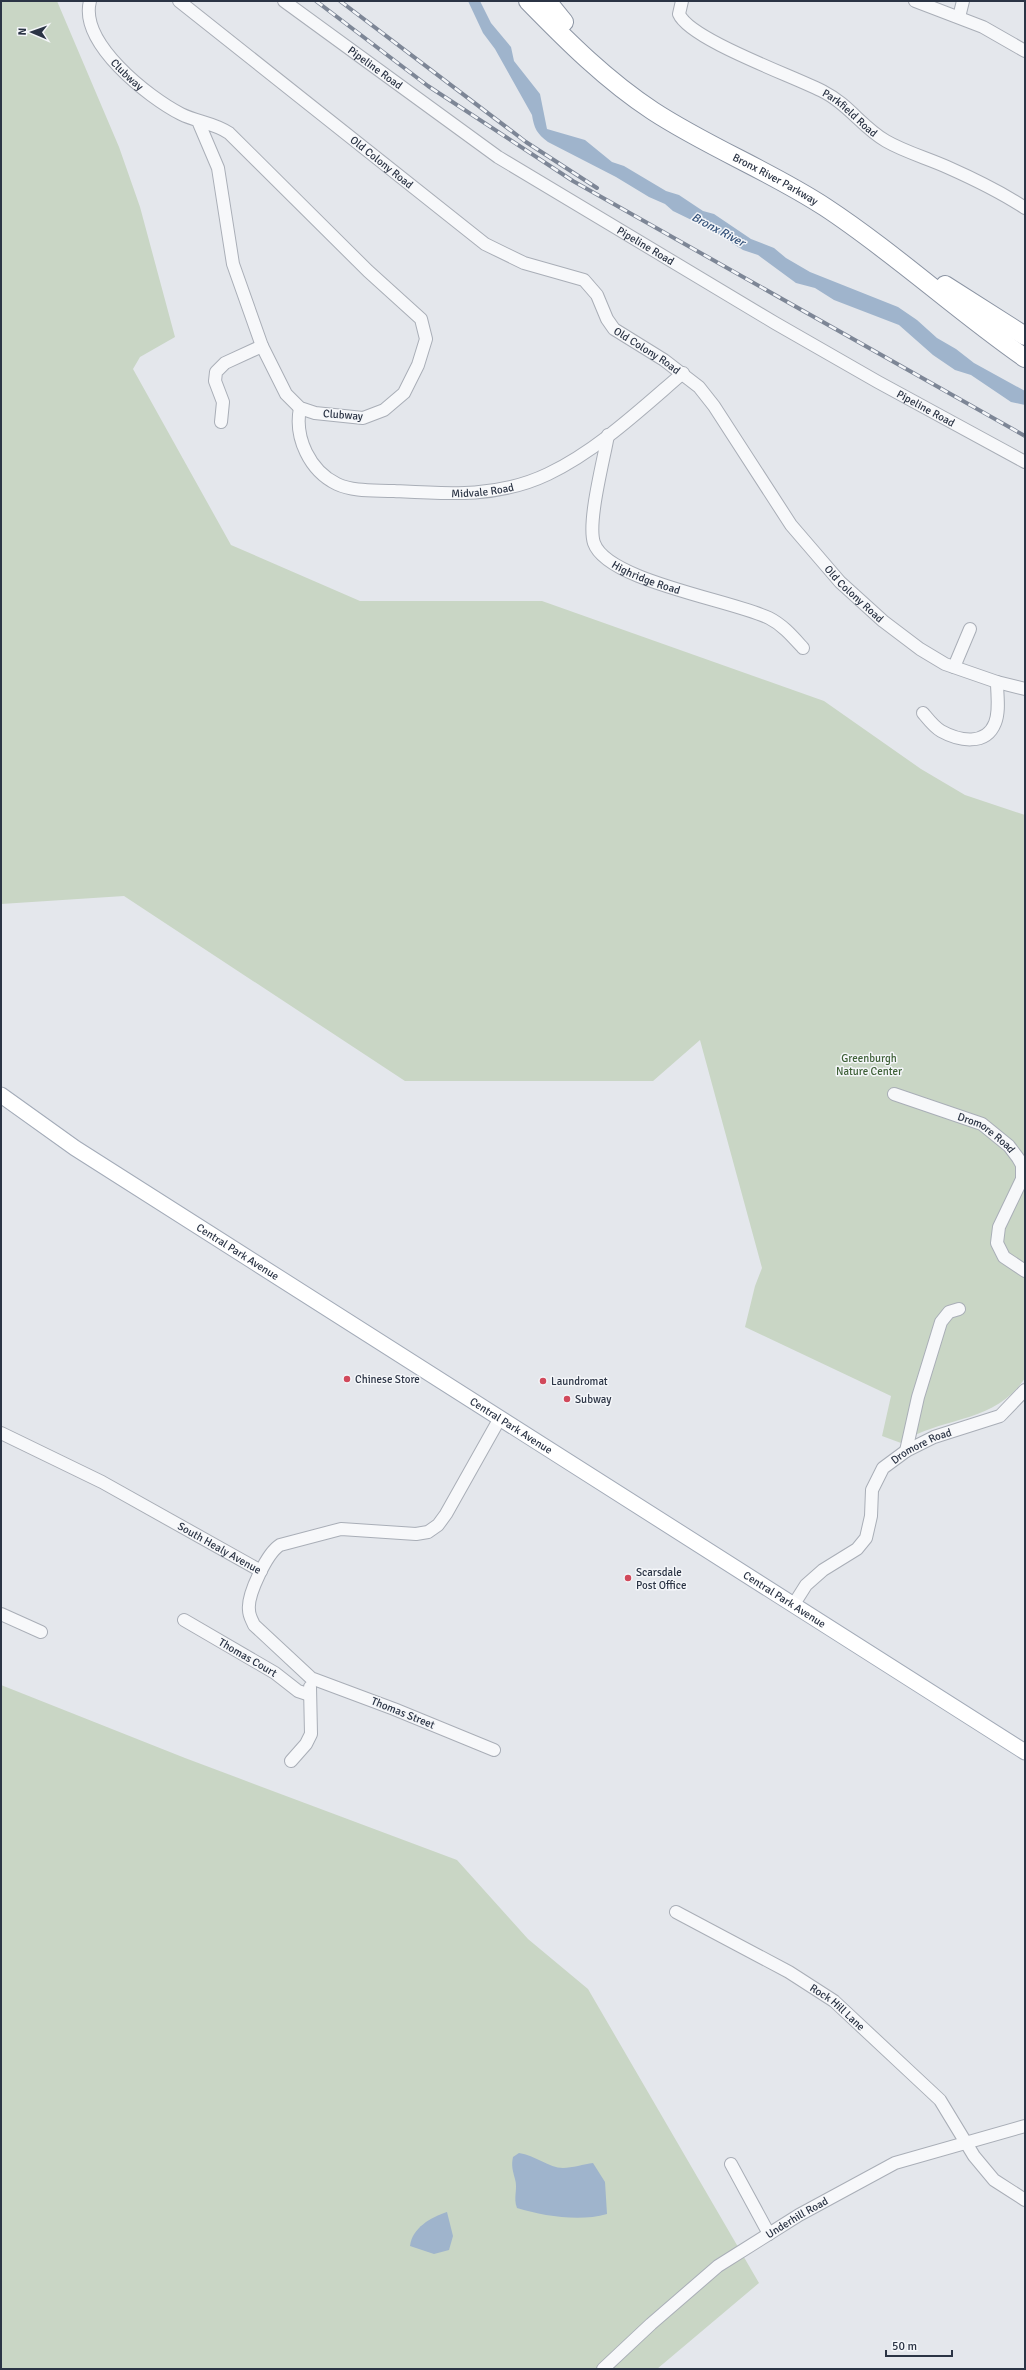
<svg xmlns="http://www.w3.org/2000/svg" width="1026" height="2370" viewBox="0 0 1026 2370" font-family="Signika,sans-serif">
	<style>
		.green { fill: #c9d6c5 }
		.water { fill: #9fb4cc }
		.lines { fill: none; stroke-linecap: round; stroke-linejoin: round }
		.minor-casing { stroke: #a9aeb7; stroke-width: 14 }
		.major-casing { stroke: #a3abb8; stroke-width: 17 }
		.highway-casing { stroke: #8b94a3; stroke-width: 20 }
		.minor { stroke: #f7f8fa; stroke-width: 12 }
		.major { stroke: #fff; stroke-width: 15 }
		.highway { stroke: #fff; stroke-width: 18 }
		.rail-casing { stroke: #7d8696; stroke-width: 4 }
		.rail { stroke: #f4f6f9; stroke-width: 2.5; stroke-dasharray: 8; stroke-linecap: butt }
		.poi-dot { fill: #d1495b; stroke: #f4f6f9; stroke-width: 1.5 }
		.labels { text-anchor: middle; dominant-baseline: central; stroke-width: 3; stroke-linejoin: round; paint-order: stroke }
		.street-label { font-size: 11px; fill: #2b3445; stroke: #f4f6f9 }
		.park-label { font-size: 11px; fill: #3f6138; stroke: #f4f6f9 }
		.poi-label { font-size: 11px; fill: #2b3445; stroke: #f4f6f9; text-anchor: start }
		.water-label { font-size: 12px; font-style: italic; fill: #34527a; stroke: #f4f6f9 }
	</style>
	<rect width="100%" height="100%" fill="#e4e7ec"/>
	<g class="green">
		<path d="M 1,1 L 57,1 L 119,147 L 140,207 L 175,337 L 140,357 L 133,369 L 231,545 L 360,601 L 542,601 L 824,701 L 921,769 L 965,795 L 1025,815 L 1025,1378 C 995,1424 942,1416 901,1443 L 882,1436 L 891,1396 L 745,1327 L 755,1286 L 762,1268 L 700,1040 L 653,1081 L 405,1081 L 124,896 L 1,904 Z"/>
		<polygon points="1,1685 185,1758 457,1860 528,1939 588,1989 759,2283 657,2369 1,2369"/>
	</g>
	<g class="water">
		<path d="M 468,1 L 480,1 L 491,23 L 511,47 L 514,61 L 540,94 L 547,129 L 585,140 L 612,162 L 624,166 L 666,191 L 679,195 L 703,211 L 714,214 L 751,239 L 774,248 L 786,258 L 810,272 L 898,307 L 917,320 L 937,338 L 956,349 L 974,363 L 1025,391 L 1025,405 L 1011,402 L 971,375 L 955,370 L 933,355 L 899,325 L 834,300 L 815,288 L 796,283 L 758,255 L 743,250 L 710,229 L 673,211 L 665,204 L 649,197 L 616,177 L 548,142 C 537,134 534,128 532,115 L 495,49 L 483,33 Z"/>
		<path d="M 519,2153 C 535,2155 549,2168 563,2168 C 572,2168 584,2164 593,2163 L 605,2182 L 607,2214 C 579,2222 544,2216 517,2208 C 513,2198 518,2189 515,2179 C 513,2171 511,2166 513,2157 Z"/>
		<path d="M 447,2212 L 453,2236 L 449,2250 L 434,2254 L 410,2246 C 412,2228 431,2217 447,2212 Z"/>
	</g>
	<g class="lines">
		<g class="minor-casing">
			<g id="minor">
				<path id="s1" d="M 90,1 C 79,43 148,97 181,114 C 197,122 215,123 229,133 L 368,271 L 421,319 L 426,339 L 418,365 L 404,393 L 384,410 L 363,418 L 315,413 L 300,408 L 286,394 L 262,346 L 233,264 L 218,168 L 198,121"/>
				<path id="s2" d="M 179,1 L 485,244 L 524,263 L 584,280 L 597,295 L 607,319 L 614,329 L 664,360 L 699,387 L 714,406 L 791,525 L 840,582 L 883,621 L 920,649 L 945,664 L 997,682 L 1025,689"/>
				<path id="s3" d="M 284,1 L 498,157 L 775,323 L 878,382 L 1025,462"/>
				<path id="s4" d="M 682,1 L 679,14 C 690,40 796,77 824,92 C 848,104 863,128 886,141 C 905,152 927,158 947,167 C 974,179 1001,192 1025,208"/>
				<polyline points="915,1 983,27 1025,51"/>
				<polyline points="959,17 963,1"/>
				<path id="s5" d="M 300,408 C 294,438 310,471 337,484 C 354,492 375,490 394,491 C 447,494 498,498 548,474 C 598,450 641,409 683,373"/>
				<polyline points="221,422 223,402 215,381 216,372 225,363 262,346"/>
				<path id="s6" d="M 608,435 C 604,459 587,522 594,543 C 607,581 731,600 769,618 C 783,625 793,637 803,648"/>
				<polyline points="954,667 970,629"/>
				<path d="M 923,713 C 928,719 934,727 941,731 C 959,741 986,746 995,723 C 1000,711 997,695 997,682"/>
				<path id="s7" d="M 894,1094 L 982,1124 L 1009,1146 L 1018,1158 L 1022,1165 L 1022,1179 L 999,1227 L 997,1243 L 1004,1257 L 1025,1271"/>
				<path id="s8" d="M 1,1433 L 102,1482 L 261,1571"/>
				<polyline points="906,1451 918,1397 941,1322 949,1312 959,1309"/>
				<path id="s9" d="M 794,1604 L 806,1585 L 823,1570 L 857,1549 L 866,1538 L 871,1516 L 872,1490 L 883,1468 L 906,1451 L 934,1437 L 1000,1416 L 1025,1390"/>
				<polyline points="1,1614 41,1632"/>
				<path id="s10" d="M 184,1620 L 275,1673 L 298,1691 L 310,1695"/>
				<path d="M 494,1750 L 394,1709 L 311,1678 L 254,1625 C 252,1620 249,1616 249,1610 C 247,1595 267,1553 280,1545 L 341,1529 L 416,1534 L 428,1532 L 438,1525 L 446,1514 L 500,1418"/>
				<polyline points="291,1761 306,1744 311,1734 310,1687"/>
				<path id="s11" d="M 676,1912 L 789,1972 L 834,2001 L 940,2100 L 974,2156 L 994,2180 L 1025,2200"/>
				<polyline points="731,2164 769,2234"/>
				<path id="s12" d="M 603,2369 L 651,2324 L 718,2266 L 799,2215 L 895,2163 L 1025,2126"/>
			</g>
		</g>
		<g class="major-casing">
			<g id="major">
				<path id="s13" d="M 1,1095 L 75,1148 L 1025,1752"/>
			</g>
		</g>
		<g class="highway-casing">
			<g id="highway">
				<path id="s14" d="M 528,1 C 567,41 606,80 653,111 C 708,147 770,171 825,207 C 895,253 956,310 1025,358"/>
				<polyline points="547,1 564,22"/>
				<polyline points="945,285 1025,336"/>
			</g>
		</g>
		<use href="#minor" class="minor"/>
		<use href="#major" class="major"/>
		<use href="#highway" class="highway"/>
		<g class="rail-casing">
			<g id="rail">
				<polyline points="316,1 428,86 573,181 1025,436"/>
				<polyline points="340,1 526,142 597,188"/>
			</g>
		</g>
		<use href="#rail" class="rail"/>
	</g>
	<g class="poi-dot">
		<circle cx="347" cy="1379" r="4"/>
		<circle cx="543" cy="1381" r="4"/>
		<circle cx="567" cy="1399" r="4"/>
		<circle cx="628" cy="1578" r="4"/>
	</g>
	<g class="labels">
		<g class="street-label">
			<text stroke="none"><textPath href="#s3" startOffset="113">Pipeline Road</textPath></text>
			<text stroke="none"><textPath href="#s1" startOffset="86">Clubway</textPath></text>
			<text stroke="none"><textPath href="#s4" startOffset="213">Parkfield Road</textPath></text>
			<text stroke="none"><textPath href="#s2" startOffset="259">Old Colony Road</textPath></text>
			<text stroke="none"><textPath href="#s14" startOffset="307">Bronx River Parkway</textPath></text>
			<text stroke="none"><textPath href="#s3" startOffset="437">Pipeline Road</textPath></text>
			<text stroke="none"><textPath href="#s2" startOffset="594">Old Colony Road</textPath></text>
			<text stroke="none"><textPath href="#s3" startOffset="761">Pipeline Road</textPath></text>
			<text transform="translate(343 415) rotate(4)">Clubway</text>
			<text stroke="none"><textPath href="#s5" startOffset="237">Midvale Road</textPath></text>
			<text stroke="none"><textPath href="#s6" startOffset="174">Highridge Road</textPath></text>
			<text stroke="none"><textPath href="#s2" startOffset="917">Old Colony Road</textPath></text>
			<text stroke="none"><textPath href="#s7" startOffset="101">Dromore Road</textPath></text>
			<text stroke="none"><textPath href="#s13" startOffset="284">Central Park Avenue</textPath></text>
			<text stroke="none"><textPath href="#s13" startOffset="608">Central Park Avenue</textPath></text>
			<text stroke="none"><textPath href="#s9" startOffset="217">Dromore Road</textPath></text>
			<text stroke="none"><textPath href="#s8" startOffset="247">South Healy Avenue</textPath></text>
			<text stroke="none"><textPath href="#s13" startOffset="932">Central Park Avenue</textPath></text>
			<text stroke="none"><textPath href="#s10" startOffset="74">Thomas Court</textPath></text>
			<text transform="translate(403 1713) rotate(22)">Thomas Street</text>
			<text stroke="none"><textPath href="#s11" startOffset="188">Rock Hill Lane</textPath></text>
			<text stroke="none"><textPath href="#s12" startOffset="247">Underhill Road</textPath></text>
		</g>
		<g class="park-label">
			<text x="869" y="1058">Greenburgh<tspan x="869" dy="13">Nature Center</tspan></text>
		</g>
		<g class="poi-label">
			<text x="355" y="1379">Chinese Store</text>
			<text x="551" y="1381">Laundromat</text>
			<text x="575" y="1399">Subway</text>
			<text x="636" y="1572">Scarsdale<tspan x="636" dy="13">Post Office</tspan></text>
		</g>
		<g class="water-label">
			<text transform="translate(718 230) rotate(28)">Bronx River</text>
		</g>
	</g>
	<rect width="1026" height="2370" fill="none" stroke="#2b3445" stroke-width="4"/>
	<g transform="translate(32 32) rotate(272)" stroke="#f4f6f9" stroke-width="3" paint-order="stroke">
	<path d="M0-3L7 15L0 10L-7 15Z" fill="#2b3445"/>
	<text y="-6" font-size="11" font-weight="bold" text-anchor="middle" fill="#2b3445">N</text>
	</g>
	<path d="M886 2350v6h66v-6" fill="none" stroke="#2b3445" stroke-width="2"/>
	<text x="892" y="2350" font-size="12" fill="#2b3445" stroke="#f4f6f9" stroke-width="3" paint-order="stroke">50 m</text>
</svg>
